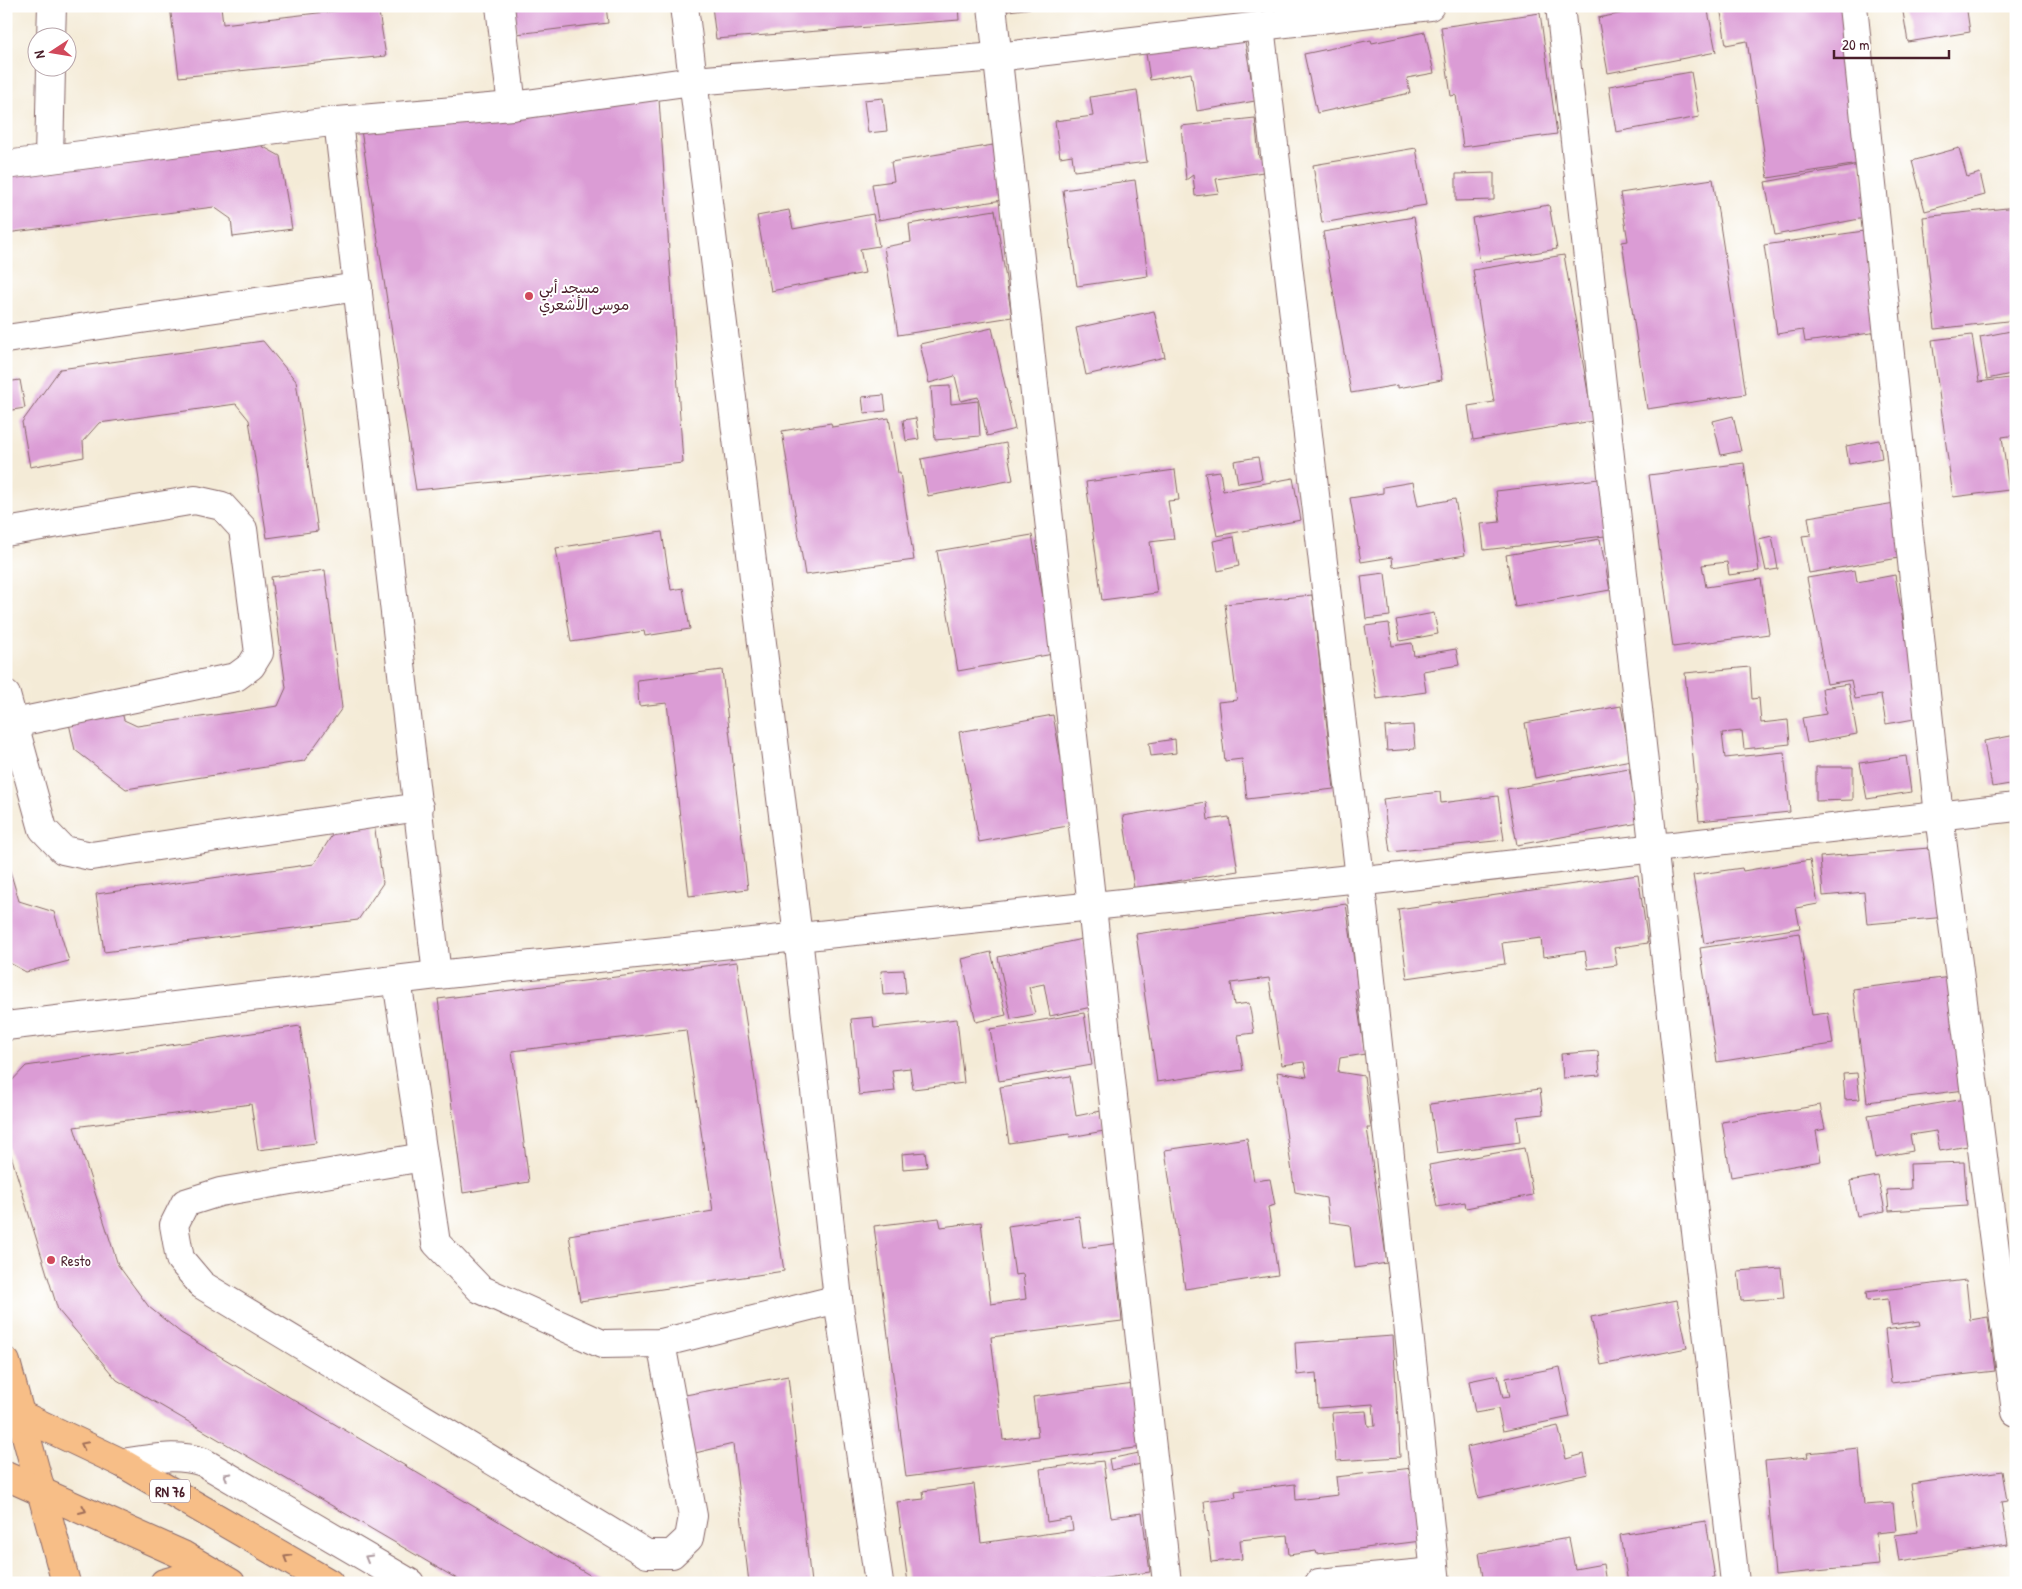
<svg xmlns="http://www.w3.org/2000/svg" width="2022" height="1589" viewBox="0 0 2022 1589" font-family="'Patrick Hand','Playpen Sans Arabic',sans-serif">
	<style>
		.building { fill: #db9cd5 }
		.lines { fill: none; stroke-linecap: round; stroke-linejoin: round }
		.minor-casing { stroke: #866667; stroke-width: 30 }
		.major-casing { stroke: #866667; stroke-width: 30 }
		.minor { stroke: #fff; stroke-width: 28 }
		.major { stroke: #f7be87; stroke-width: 28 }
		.oneway { stroke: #a06e59 }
		.oneway2 { stroke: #ae9aa0 }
		.poi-dot { fill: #d1495b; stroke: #fff; stroke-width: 2 }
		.labels { text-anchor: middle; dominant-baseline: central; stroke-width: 4; stroke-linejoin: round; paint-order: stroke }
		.shield { fill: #fff; stroke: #80626b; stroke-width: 1 }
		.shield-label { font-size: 14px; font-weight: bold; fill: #4a1f2b }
		.poi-label { font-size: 15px; fill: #4a1f2b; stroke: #fff; text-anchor: start }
	</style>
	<rect width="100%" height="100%" fill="#fff"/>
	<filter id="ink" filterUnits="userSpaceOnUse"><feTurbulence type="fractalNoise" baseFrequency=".02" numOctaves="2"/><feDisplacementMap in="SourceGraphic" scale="10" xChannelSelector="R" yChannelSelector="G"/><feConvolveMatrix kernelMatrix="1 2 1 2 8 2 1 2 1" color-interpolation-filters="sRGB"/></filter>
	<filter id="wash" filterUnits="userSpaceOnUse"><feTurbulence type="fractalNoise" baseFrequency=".0096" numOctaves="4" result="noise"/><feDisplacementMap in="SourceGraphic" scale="20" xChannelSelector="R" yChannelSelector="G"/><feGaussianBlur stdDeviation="1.12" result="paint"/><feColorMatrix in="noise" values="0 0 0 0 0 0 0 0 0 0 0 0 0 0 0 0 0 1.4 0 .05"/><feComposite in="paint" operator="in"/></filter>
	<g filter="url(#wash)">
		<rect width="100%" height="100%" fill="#f4ebd7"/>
		<g id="blocks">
			<g class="building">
				<polygon points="170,6 221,6 223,24 378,6 386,56 179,77"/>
				<polygon points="513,6 606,6 608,23 517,34"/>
				<polygon points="712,6 958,6 959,20 716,39"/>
				<polygon points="1001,6 1040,6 1040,7 1001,12"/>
				<polygon points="1659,6 1707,6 1716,52 1608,73 1598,18"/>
				<polygon points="1720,6 1848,6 1865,163 1768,178 1747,41 1726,45"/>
				<polygon points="1902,6 1988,6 1988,7 1967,11 1970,32 1908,42"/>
				<polygon points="1540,13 1557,134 1463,147 1456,95 1451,96 1441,27"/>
				<polygon points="1243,30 1255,101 1197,111 1191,73 1150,80 1145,47"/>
				<polygon points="1425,32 1434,73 1407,78 1410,93 1317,113 1304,54 1371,40 1372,43"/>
				<polygon points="1691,72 1699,117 1616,132 1609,86"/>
				<polygon points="1137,90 1147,162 1074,171 1072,155 1060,157 1055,121 1093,116 1090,97"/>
				<polygon points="883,98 887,131 868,133 864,100"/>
				<polygon points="659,99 683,463 416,490 361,130"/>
				<polygon points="1255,118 1259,158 1268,158 1270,171 1216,179 1219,193 1195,196 1193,175 1186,180 1181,126"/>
				<polygon points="251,140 280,156 292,229 233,237 231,219 214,207 6,233 6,170"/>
				<polygon points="993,145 1002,200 878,220 872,184 894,181 891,162"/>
				<polygon points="1416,148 1426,205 1322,223 1313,165"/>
				<polygon points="1959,148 1967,177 1980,173 1985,195 1925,211 1912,161"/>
				<polygon points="1860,165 1870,217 1775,235 1765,182"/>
				<polygon points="1494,173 1494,200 1456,201 1456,174"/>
				<polygon points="1713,179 1746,394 1647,409 1622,242 1628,241 1620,193"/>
				<polygon points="1135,180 1148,276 1077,286 1063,190"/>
				<polygon points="1549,205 1557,249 1480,262 1472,218"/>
				<polygon points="2016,207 2016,320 1935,329 1923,217"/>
				<polygon points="789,210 793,229 873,214 879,246 860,249 865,273 771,291 757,216"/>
				<polygon points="995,210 1012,317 898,335 884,247 911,242 909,224"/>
				<polygon points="1414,217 1442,380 1398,388 1398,385 1351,393 1323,232"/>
				<polygon points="1864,231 1878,332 1805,342 1803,330 1777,334 1764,245"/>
				<polygon points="1564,255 1593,421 1473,440 1468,406 1494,402 1473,270"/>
				<polygon points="1154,311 1165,357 1086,375 1076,328"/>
				<polygon points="992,328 1015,429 987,436 978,397 961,401 955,376 929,383 920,344"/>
				<polygon points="2016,330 2016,373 1987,379 1980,337"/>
				<polygon points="1972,335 1979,382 2016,377 2016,435 2002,437 2009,490 1953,497 1932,340"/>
				<polygon points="263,341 296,381 318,531 267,538 249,420 236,404 99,423 83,441 84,457 30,467 22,422 60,369"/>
				<polygon points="20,380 25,408 6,411 6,382"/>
				<polygon points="950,386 951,404 978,401 980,436 935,440 931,387"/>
				<polygon points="884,395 886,411 864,413 862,397"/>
				<polygon points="1733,416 1741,451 1721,455 1713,421"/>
				<polygon points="889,418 898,473 900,473 914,560 805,575 782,431 831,423 832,427"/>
				<polygon points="916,418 919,439 906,441 903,420"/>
				<polygon points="1879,440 1882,458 1849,464 1846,446"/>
				<polygon points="1006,443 1013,480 928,496 921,459"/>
				<polygon points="1258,457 1262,479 1238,483 1234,461"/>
				<polygon points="1744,463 1759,571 1729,575 1727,562 1702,565 1706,587 1761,579 1769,634 1673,647 1649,475"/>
				<polygon points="1175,470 1179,500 1168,501 1174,539 1150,542 1157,593 1102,600 1086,482"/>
				<polygon points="1220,471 1223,491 1293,478 1301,520 1217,536 1205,473"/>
				<polygon points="1599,479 1605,536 1484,550 1481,524 1500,522 1496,491"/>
				<polygon points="1413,482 1418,506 1455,499 1465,555 1393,567 1392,557 1361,562 1350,498 1383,493 1383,487"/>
				<polygon points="1895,503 1905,557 1809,573 1802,536 1811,535 1808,517"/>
				<polygon points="662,532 671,590 683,588 690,629 645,636 644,631 571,642 556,548"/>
				<polygon points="1032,535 1053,654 958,671 937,551"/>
				<polygon points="1772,536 1778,569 1766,571 1759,539"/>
				<polygon points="1234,537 1239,566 1218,571 1213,541"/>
				<polygon points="1600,539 1610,590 1515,607 1506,555"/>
				<polygon points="325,570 342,708 304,761 126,789 75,750 66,710 120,704 124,720 137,726 278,706 286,688 271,577"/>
				<polygon points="1855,570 1857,582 1895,575 1920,718 1886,724 1881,695 1855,699 1851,680 1827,684 1807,578"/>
				<polygon points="1385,573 1390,616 1366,619 1361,576"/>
				<polygon points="1312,595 1334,789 1247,799 1242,759 1225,761 1218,702 1237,700 1225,604"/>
				<polygon points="1434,613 1438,634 1400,641 1396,620"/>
				<polygon points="1389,623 1392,646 1412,643 1414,656 1456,649 1459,665 1423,671 1426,692 1377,699 1365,626"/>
				<polygon points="1750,667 1752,699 1759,698 1761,723 1788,720 1790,744 1744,749 1742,731 1722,733 1725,758 1784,752 1790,812 1699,821 1685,673"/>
				<polygon points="722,670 748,889 689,896 667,703 639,706 637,680"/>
				<polygon points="1848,684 1857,734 1807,743 1802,718 1826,714 1822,688"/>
				<polygon points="1621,706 1631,760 1535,778 1525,723"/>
				<polygon points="1053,715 1073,825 979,842 959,732"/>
				<polygon points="1413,725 1415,749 1387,751 1385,727"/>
				<polygon points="2016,735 2016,783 1992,787 1984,741"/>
				<polygon points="1175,739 1176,753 1151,756 1149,743"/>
				<polygon points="1906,756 1911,792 1867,799 1860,763"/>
				<polygon points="1816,767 1853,767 1853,800 1816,801"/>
				<polygon points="1629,768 1639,823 1517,845 1507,789"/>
				<polygon points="1440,792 1441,803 1498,796 1504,840 1390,852 1383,799"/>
				<polygon points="1206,802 1208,820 1229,817 1238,871 1134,888 1123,816"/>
				<polygon points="339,824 374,824 383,883 358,920 104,952 96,894 314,864"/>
				<polygon points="1941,847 1947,917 1867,924 1864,892 1823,896 1820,857"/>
				<polygon points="1810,860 1818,904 1796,908 1800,928 1704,943 1693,875 1742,868 1743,871"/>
				<polygon points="7,861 19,901 54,912 69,961 26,972 6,961"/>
				<polygon points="1638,875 1648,943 1614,948 1617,965 1588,969 1585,951 1543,957 1541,938 1502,943 1505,964 1407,978 1398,909"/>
				<polygon points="1346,904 1358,989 1355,989 1365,1054 1340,1058 1338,1072 1364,1076 1371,1128 1367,1128 1387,1263 1355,1268 1350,1225 1329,1222 1326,1198 1295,1192 1277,1072 1307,1077 1304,1062 1282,1065 1269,978 1231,983 1234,1005 1249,1003 1254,1033 1238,1035 1243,1070 1157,1082 1136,934"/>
				<polygon points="1799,933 1812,1015 1828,1013 1833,1044 1717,1062 1700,948"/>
				<polygon points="1082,939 1096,1006 1050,1016 1044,984 1029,987 1035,1014 1011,1019 998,957"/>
				<polygon points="991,952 1006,1015 976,1022 962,959"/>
				<polygon points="737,962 784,1271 580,1301 569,1235 713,1211 686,1030 512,1051 529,1182 463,1193 438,999"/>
				<polygon points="904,970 906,993 883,995 881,971"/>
				<polygon points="1951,977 1965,1090 1867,1102 1853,989"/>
				<polygon points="1084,1013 1092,1065 999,1081 990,1029"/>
				<polygon points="873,1017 874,1028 957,1019 964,1083 913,1089 910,1068 892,1070 895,1091 859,1095 851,1019"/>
				<polygon points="300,1026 316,1143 258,1150 251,1104 74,1127 118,1265 149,1307 181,1333 603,1583 464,1583 117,1380 58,1310 6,1139 6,1087 26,1066"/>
				<polygon points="1598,1051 1600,1075 1563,1078 1561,1054"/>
				<polygon points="1857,1073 1860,1099 1845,1100 1843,1074"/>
				<polygon points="1070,1076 1076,1116 1101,1111 1104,1131 1070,1137 1069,1134 1009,1143 1000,1087"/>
				<polygon points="1540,1089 1543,1114 1517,1117 1520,1142 1437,1153 1430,1104"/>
				<polygon points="1965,1099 1973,1145 1940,1151 1936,1131 1910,1135 1913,1151 1875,1158 1868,1115"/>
				<polygon points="1820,1105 1825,1129 1816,1131 1821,1161 1731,1177 1722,1122"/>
				<polygon points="1247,1138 1254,1181 1270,1179 1275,1205 1268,1207 1278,1275 1185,1289 1165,1150"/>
				<polygon points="1524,1148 1533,1195 1466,1208 1465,1202 1437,1207 1429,1165"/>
				<polygon points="925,1152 927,1167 903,1169 902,1154"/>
				<polygon points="1964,1162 1967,1206 1889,1211 1887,1190 1911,1189 1910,1164"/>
				<polygon points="1878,1176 1885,1211 1857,1216 1850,1181"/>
				<polygon points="1079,1216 1083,1248 1120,1243 1123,1264 1116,1264 1122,1321 991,1337 1003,1440 1038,1436 1033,1397 1134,1384 1143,1447 906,1477 874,1226 939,1218 941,1227 981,1222 991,1304 1026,1299 1023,1274 1015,1275 1008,1226"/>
				<polygon points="1781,1268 1784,1298 1741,1301 1738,1271"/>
				<polygon points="1966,1280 1970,1320 1988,1317 1995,1371 1891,1383 1885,1330 1921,1325 1920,1321 1891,1325 1888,1299 1867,1301 1866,1292"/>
				<polygon points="1677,1300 1687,1348 1601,1365 1591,1317"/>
				<polygon points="1393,1336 1400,1457 1336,1461 1332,1413 1366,1411 1368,1426 1375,1426 1373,1404 1318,1408 1316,1373 1297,1375 1295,1343"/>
				<polygon points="1560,1367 1570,1417 1503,1431 1498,1409 1475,1413 1469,1381 1498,1375 1503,1398 1510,1397 1506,1378"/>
				<polygon points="788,1376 811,1583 749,1583 733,1444 691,1454 680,1396"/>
				<polygon points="1558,1426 1566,1459 1584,1454 1588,1474 1478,1498 1467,1447"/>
				<polygon points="1859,1448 1864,1505 1893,1503 1896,1531 1876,1533 1879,1565 1775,1575 1765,1461 1808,1457 1807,1453"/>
				<polygon points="1139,1453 1141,1464 1111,1470 1109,1459"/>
				<polygon points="1103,1461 1111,1517 1142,1513 1150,1572 1069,1583 908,1583 897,1502 924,1499 923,1491 974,1484 981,1543 1073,1530 1071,1518 1047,1522 1040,1469"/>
				<polygon points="1412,1468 1421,1541 1317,1554 1316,1551 1289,1555 1287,1535 1240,1540 1242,1559 1211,1562 1204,1501 1236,1497 1235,1491 1295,1484 1296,1500 1338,1495 1336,1477"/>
				<polygon points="2002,1471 2007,1501 2001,1502 2008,1545 1899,1561 1895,1535 1918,1532 1911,1484"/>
				<polygon points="1706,1521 1715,1578 1689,1583 1628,1583 1620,1535"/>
				<polygon points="1569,1538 1575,1569 1603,1564 1606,1583 1484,1583 1479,1553"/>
			</g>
		</g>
	</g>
	<g filter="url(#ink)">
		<use href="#blocks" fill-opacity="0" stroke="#866667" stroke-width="1"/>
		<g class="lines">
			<g class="minor-casing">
				<g id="minor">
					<polyline points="500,6 512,106"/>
					<polyline points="684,6 798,937 838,1299 879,1583"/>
					<polyline points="992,6 1167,1583"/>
					<polyline points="1560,6 1735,1583"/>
					<polyline points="1853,6 1939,816 2016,1412"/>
					<polyline points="1260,26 1360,878 1436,1583"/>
					<polyline points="51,38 52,6"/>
					<polyline points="338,121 437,975"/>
					<polyline points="49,159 51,68"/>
					<polyline points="6,165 338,121 512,106 693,81 997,57 1430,6"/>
					<polyline points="6,339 358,287"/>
					<polyline points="6,532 195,500 222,506 243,529 259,653 251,666 236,677 14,723"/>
					<polyline points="6,695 43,829 63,850 91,856 419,807"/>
					<polyline points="397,980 436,1243 480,1289 602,1344 661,1343 838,1299"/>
					<polyline points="6,1026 437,975 1360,878 1374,880 2016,807"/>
					<polyline points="423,1157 220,1192 185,1203 174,1225 180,1259 202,1285 647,1554 672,1554 689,1538 693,1516 661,1343"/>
					<path d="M 122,1463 C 149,1459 176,1453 203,1462 L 410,1583"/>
					<polyline points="1319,1583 1434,1572"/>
				</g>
			</g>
			<g class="major-casing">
				<g id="major">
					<polyline points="6,1362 66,1583"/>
					<polyline points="6,1408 122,1463 329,1583"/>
					<polyline points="6,1476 183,1555 231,1583"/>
					<polyline points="164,1583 193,1575 218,1575"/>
				</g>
			</g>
			<use href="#minor" class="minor"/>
			<use href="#major" class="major"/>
		</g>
		<defs><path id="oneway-chevron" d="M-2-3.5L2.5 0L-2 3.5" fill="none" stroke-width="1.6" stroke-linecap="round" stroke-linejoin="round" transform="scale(1.25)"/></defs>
		<g class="oneway">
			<use href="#oneway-chevron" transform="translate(84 1445) rotate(-154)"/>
			<use href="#oneway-chevron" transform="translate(83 1510) rotate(24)"/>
			<use href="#oneway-chevron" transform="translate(287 1558) rotate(-150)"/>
		</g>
		<g class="oneway2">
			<use href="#oneway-chevron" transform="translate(227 1476) rotate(-150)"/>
			<use href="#oneway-chevron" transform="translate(368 1558) rotate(-150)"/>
		</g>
	</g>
	<g class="poi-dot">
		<circle cx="529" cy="296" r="5"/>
		<circle cx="51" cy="1260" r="5"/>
	</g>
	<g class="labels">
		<rect class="shield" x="150" y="1479.5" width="40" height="23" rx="4"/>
		<g class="shield-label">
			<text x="170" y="1491">RN 76</text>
		</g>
		<g class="poi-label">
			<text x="539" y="287">مسجد أبي<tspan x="539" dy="17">موسى الأشعري</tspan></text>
			<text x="61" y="1260">Resto</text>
		</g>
	</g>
	<rect width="2022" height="1589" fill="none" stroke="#fff" stroke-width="25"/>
	<g transform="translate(52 52) rotate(258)"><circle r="24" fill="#ffffff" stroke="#b7a5aa"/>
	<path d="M0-4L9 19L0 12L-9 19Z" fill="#d1495b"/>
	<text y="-8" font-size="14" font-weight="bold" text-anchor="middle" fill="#4a1f2b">N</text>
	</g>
	<path d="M1834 50v8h115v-8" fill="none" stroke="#4a1f2b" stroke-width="2.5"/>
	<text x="1842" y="50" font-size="15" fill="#4a1f2b" stroke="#ffffff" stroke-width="4" paint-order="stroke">20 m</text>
</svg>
